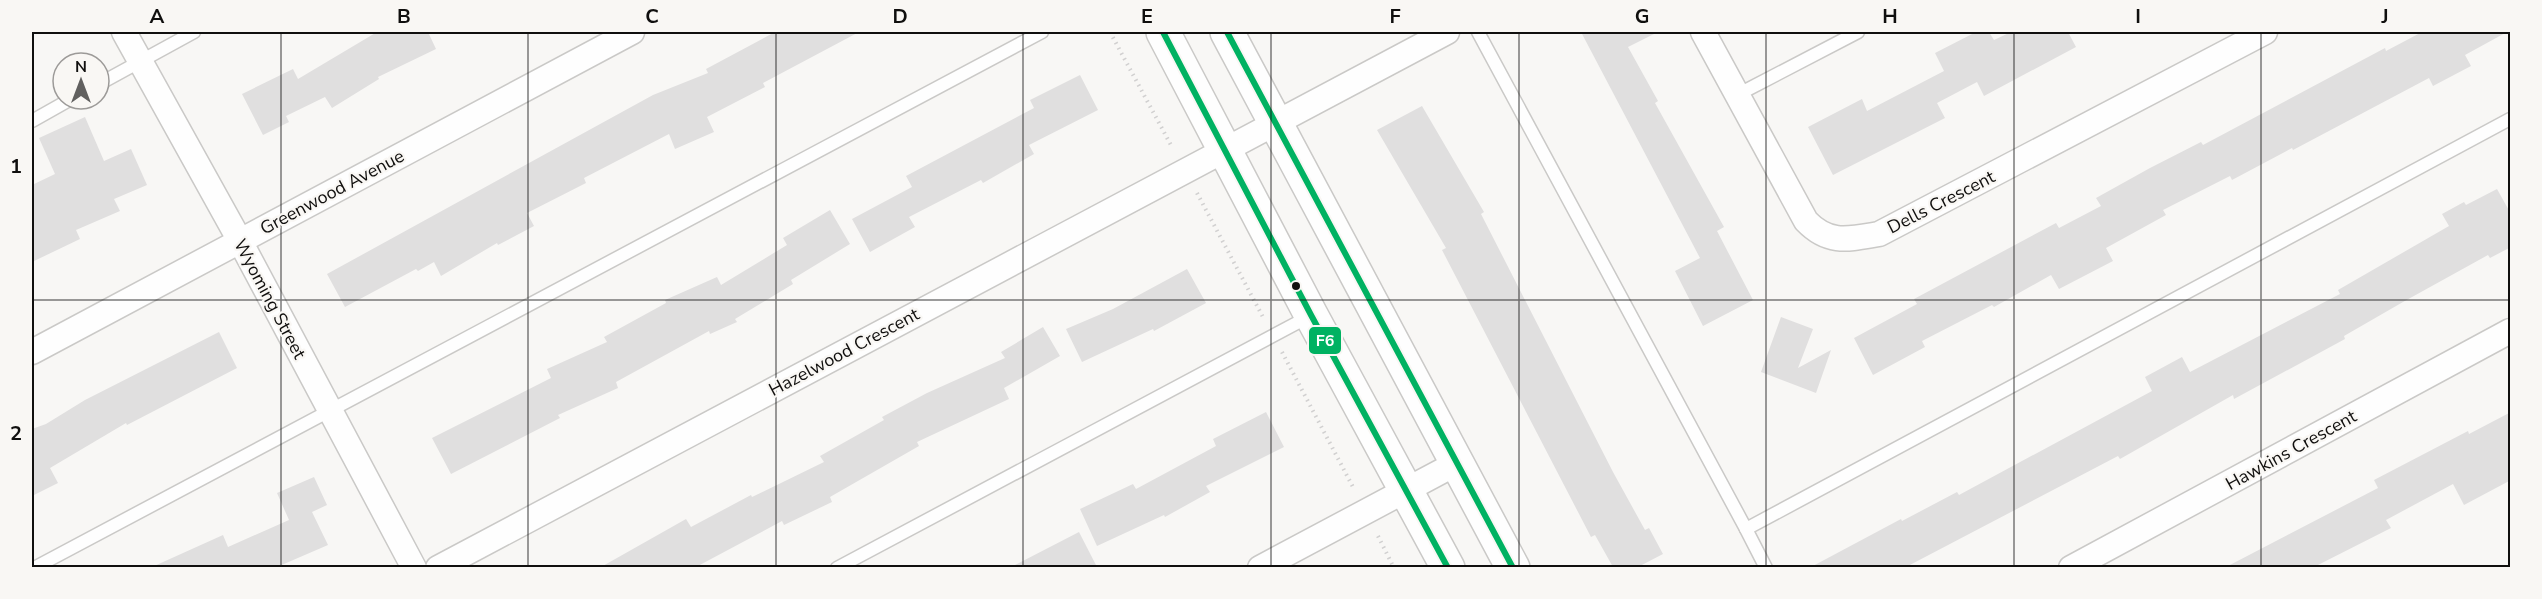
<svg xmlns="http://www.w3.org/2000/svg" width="2542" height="599" viewBox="0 0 2542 599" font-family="'Nunito Sans',sans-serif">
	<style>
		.building { fill: #e0dfdf }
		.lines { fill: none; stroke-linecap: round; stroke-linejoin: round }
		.lane-casing { stroke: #cac9c7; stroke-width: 15 }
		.street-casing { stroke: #cac9c7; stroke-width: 27 }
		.secondary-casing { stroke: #cac9c7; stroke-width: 36 }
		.path { stroke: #d1d0d0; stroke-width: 4; stroke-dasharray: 1.5 4.5; stroke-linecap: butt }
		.lane { stroke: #fefefe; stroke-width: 12 }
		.street { stroke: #fefefe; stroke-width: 24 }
		.secondary { stroke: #fefefe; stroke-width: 33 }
		.bus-1-casing { stroke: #f9f7f4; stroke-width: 10 }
		.bus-1 { stroke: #00b262; stroke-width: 6 }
		.grid { fill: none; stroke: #100f0e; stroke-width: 1.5; stroke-opacity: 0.55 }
		.bus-dot { fill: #100f0e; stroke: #f9f7f4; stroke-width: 2 }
		.labels { text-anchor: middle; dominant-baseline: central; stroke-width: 4.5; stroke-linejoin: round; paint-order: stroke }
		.street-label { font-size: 18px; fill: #100f0e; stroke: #f9f7f4 }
		.line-badge { stroke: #f9f7f4; stroke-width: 2 }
		.badge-label { font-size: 16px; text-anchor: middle; font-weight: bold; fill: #fff }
		.neatline { fill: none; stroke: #100f0e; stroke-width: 2 }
		.grid-label { font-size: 20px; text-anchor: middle; font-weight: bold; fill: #100f0e }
	</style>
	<rect width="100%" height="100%" fill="#f8f7f5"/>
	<g class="building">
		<polygon points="377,32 428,32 436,49 378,77 379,79 332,108 325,97 286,116 289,122 263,135 242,94 293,69 298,79"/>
		<polygon points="775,32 859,32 763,83 765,87 707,117 714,132 675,149 669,134 584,178 586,183 527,213 534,226 498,245 497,243 441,276 434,262 418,271 416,269 345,307 327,274 653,95 708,73 706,69"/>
		<polygon points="1581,32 1658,32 1628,47 1658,101 1655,103 1724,227 1717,231 1753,300 1703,326 1675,271 1700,258"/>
		<polygon points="1976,32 1989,32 1994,40 2011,32 2068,32 2076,47 1984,96 1977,82 1937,103 1945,118 1833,175 1808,127 1862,99 1867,111 1944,71 1935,53"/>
		<polygon points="2422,32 2507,32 2465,55 2471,66 2433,86 2429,78 2293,150 2292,148 2232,180 2230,176 2163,210 2166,215 2106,248 2113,261 2059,289 2051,275 1994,307 1992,305 1922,341 1925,347 1873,375 1854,338 1917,304 1914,299 2056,223 2059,228 2101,206 2096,198 2150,168 2201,142 2203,145 2385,48 2386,51"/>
		<polygon points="1080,75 1098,110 1029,145 1034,154 983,183 981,180 909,217 915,227 870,252 852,219 912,187 906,176 1034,108 1030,100"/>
		<polygon points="1422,106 1484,212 1481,214 1613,472 1645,530 1649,528 1663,554 1638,567 1613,567 1595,535 1591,537 1442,250 1446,248 1377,130"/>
		<polygon points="85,117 104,161 131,149 147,185 114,199 120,211 76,230 80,239 32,262 32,185 55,174 39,138"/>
		<polygon points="2497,189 2511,214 2511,247 2490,258 2488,255 2403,302 2344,336 2345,339 2234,399 2233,395 2120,459 2118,456 1906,567 1811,567 1901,519 1902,521 1957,492 1959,495 2152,391 2145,377 2182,357 2190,372 2340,294 2338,290 2449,226 2442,214 2464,202 2466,205"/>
		<polygon points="830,210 850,244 791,280 793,284 735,319 737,322 710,334 709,331 616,382 618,388 558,415 560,418 451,474 432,438 551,378 547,369 607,342 604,337 666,303 665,300 717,277 721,285 787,245 783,238"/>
		<polygon points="1187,269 1206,303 1154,331 1153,329 1082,362 1066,329 1113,309"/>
		<polygon points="1781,317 1813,329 1798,368 1831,350 1816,393 1761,372"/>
		<polygon points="1043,327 1060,356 1004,388 1009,399 917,442 919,446 830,497 832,502 784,525 782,521 696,567 601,567 686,519 691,527 751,495 752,497 824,462 820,456 884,420 882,417 927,393 1005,358 1001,352"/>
		<polygon points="219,332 237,368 127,425 126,423 50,468 58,483 32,496 32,429 46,424 85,400"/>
		<polygon points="1266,412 1284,447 1206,486 1210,492 1165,517 1164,515 1097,546 1080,509 1133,484 1136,489 1216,446 1213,439"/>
		<polygon points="2511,412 2511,480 2464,505 2453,484 2386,520 2391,528 2314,567 2226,567 2378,488 2374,480 2468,431 2469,434"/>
		<polygon points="314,477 327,505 312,512 328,545 277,567 152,567 223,535 228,547 289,520 277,493"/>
		<polygon points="1079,532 1097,567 1011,567"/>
	</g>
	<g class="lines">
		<g class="lane-casing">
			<g id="lane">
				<polyline points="1478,32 1746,529 2510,119"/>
				<polyline points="99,84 194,32"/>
				<polyline points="1737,95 1858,32"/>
				<polyline points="32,121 71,99"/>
				<polyline points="1746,529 1766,568"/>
				<polyline points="34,568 1042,32"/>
				<polyline points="837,568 1310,316"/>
			</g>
		</g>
		<g class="street-casing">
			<g id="street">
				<polyline points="124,32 240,241 414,568"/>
				<path d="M 1703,32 L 1806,221 C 1829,245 1849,239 1879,234 L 2265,32"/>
				<polyline points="32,352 632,32"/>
				<polyline points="438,568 1447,32"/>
				<polyline points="1260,568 1457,463"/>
				<polyline points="2071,568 2510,331"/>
			</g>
		</g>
		<g class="secondary-casing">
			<g id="secondary">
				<polyline points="1163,32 1311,315 1448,568"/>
				<polyline points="1227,32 1513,568"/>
			</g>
		</g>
		<g class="path">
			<polyline points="1110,32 1172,147"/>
			<polyline points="1197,193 1264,319"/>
			<polyline points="1282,352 1354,489"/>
			<polyline points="1378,536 1394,568"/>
		</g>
		<use href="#lane" class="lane"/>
		<use href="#street" class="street"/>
		<use href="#secondary" class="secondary"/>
		<g class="bus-1-casing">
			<g id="bus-1">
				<polyline points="1163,32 1311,315 1448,568"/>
				<polyline points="1227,32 1513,568"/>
			</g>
		</g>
		<use href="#bus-1" class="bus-1"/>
	</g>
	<path class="grid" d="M 281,32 L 281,568M 528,32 L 528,568M 776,32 L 776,568M 1023,32 L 1023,568M 1271,32 L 1271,568M 1519,32 L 1519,568M 1766,32 L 1766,568M 2014,32 L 2014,568M 2261,32 L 2261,568M 32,300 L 2510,300"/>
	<circle class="bus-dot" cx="1296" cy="286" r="5"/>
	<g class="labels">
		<g class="street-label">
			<text transform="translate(332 192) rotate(-28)">Greenwood Avenue</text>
			<text transform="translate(1941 202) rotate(-27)">Dells Crescent</text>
			<text transform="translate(270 299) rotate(62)">Wyoming Street</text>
			<text transform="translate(844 352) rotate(-28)">Hazelwood Crescent</text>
			<text transform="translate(2291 450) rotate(-29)">Hawkins Crescent</text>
		</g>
	</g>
	<rect class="line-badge" x="1308" y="326" width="34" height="29" rx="6" fill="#00b262"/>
	<g class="badge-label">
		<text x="1325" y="346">F6</text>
	</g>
	<rect width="2542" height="599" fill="none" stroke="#f9f7f4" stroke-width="66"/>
	<g transform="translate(81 81)"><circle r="28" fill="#f9f7f4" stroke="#9c9a98" stroke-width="1.5"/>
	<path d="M0-4.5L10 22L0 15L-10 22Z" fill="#61605f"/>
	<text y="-9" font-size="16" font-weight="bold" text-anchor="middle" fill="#100f0e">N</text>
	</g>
	<rect x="33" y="33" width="2476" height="533" class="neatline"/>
	<g class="grid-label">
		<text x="157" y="23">A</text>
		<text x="404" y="23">B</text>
		<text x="652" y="23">C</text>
		<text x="900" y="23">D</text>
		<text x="1147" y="23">E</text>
		<text x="1395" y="23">F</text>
		<text x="1642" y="23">G</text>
		<text x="1890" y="23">H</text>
		<text x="2138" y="23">I</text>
		<text x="2385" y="23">J</text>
		<text x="16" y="173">1</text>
		<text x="16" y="440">2</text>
	</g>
</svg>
